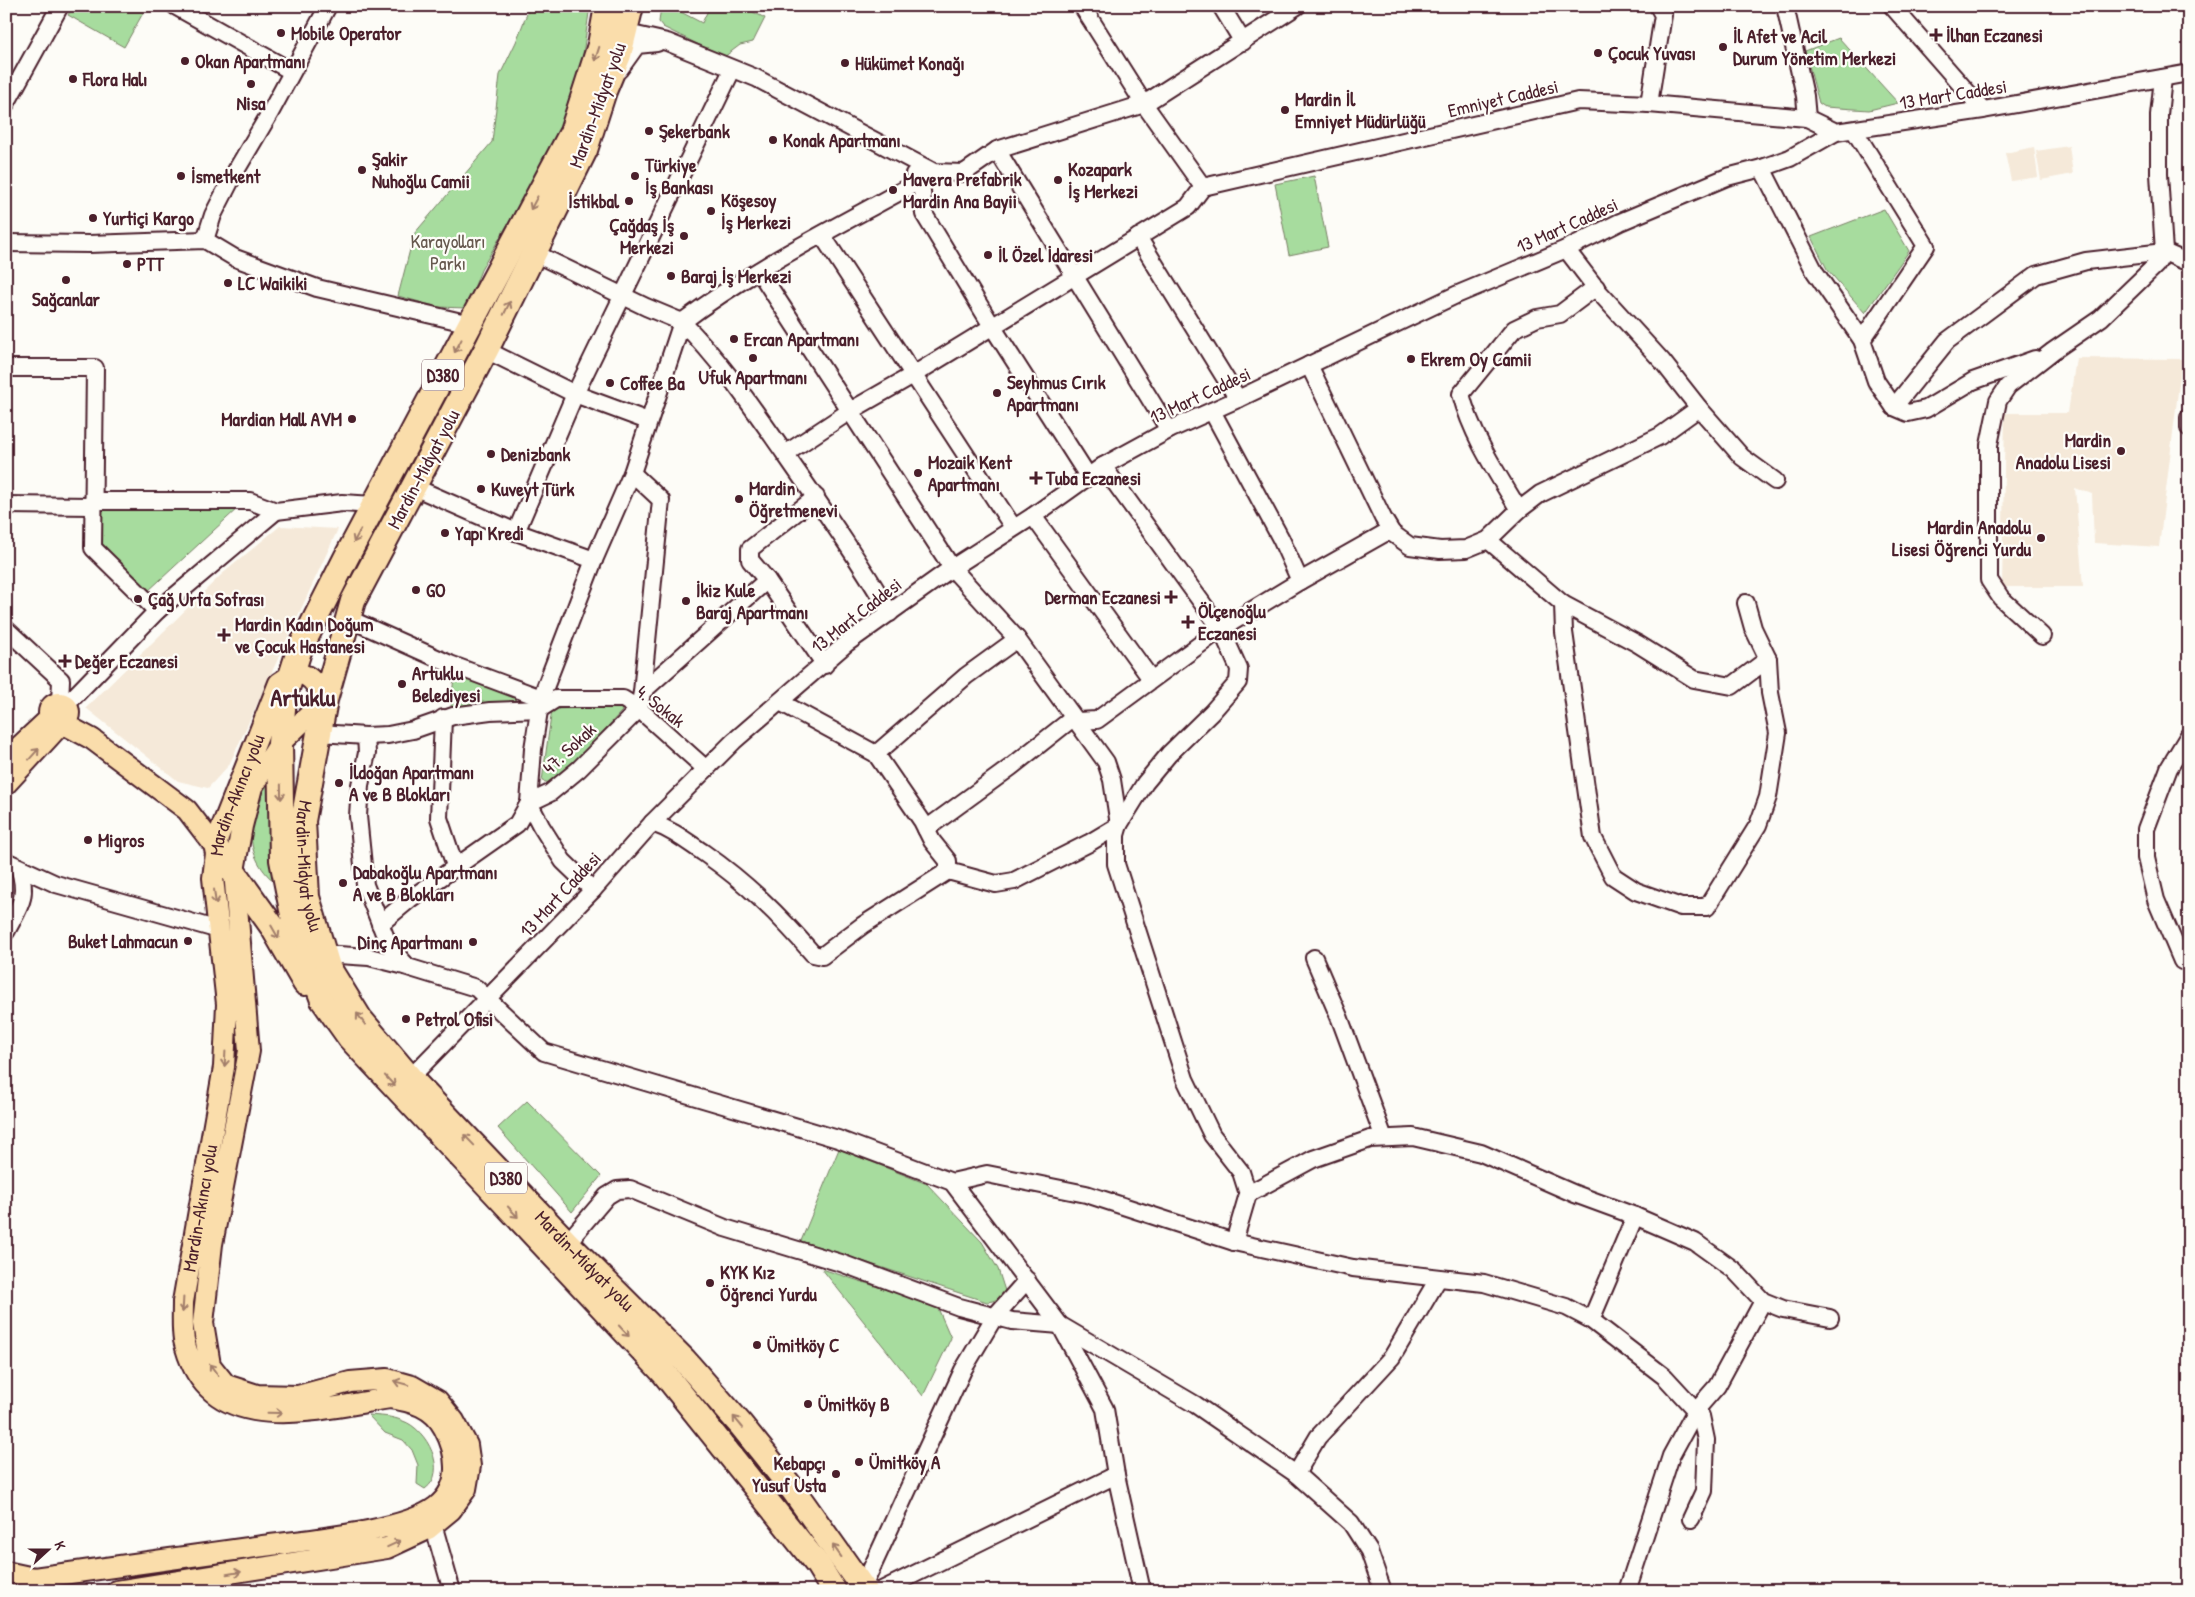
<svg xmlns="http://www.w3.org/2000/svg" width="2195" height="1597" viewBox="0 0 2195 1597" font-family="'Patrick Hand',sans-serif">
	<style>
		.built { fill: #f5e9d9 }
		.green { fill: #a7dc9e; stroke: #787e64 }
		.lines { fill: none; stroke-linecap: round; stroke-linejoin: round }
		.minor-casing { stroke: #4a1f2b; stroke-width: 20 }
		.major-casing { stroke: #4a1f2b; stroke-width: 24 }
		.highway-casing { stroke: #4a1f2b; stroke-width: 28 }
		.minor { stroke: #fdfcf7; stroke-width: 16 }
		.major { stroke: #faddab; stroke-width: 20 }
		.highway { stroke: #faddab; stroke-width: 24 }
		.oneway { stroke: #a27e6b }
		.poi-dot { fill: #4a1f2b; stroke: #fdfcf7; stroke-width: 2 }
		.labels { text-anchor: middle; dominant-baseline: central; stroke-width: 4.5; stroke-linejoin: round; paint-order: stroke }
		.shield { fill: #fdfcf7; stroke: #806168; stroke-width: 1 }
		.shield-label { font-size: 18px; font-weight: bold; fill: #4a1f2b }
		.poi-label { font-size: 19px; font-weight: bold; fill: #4a1f2b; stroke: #fdfcf7; text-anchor: start }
		.street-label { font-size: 19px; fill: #4a1f2b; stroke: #fdfcf7 }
		.park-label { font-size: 19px; fill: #66584e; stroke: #fdfcf7 }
		.district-label { font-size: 24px; font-weight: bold; fill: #4a1f2b; stroke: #fdfcf7 }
	</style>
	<rect width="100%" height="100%" fill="#fdfcf7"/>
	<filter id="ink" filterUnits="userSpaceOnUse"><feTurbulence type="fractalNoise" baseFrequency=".02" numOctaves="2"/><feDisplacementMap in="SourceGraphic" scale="10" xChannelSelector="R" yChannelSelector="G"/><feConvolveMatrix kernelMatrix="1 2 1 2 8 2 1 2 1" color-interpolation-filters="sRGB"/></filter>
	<g filter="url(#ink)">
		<g class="built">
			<polygon points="2069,146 2073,174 2041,180 2036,151"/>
			<polygon points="2034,147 2038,177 2011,181 2005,153"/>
			<polygon points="2076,358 2182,359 2159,547 2094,543 2092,494 2075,488 2083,587 2002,587 2005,413 2068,413"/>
			<polygon points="280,526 338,529 229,765 208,788 178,781 86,708 221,575"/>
		</g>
		<g class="green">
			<polygon points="73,6 147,6 124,47 68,15"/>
			<polygon points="530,6 590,6 582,61 559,136 481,270 466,308 438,307 398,296 414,234 492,142 500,75 516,42"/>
			<polygon points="661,6 678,6 677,10 702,23 710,6 745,6 745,8 765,18 753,42 740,45 724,57 663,27 659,22"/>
			<polygon points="1839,38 1898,103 1869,110 1825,107 1819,103 1805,51"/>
			<polygon points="1314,176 1328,247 1289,255 1275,184"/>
			<polygon points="1884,209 1909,251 1865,313 1827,269 1811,237"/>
			<polygon points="99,507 239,507 147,592 99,545"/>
			<polygon points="457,674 516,698 515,701 456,711 451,707 454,676"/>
			<polygon points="621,707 622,711 554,784 542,781 552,709"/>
			<path d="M 272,773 L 277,884 C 238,853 249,810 272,773 Z"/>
			<polygon points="527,1101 601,1176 572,1212 498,1128"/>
			<path d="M 839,1149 L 927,1184 L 982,1242 L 998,1269 L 1005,1291 C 1000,1298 996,1301 987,1302 L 801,1241 Z"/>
			<polygon points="822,1269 937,1306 951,1338 923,1396"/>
			<path d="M 368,1415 C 380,1416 392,1416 403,1421 C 427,1429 449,1472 425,1489 L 417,1484 L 418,1465 L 412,1450 L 403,1440 L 385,1433 Z"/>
		</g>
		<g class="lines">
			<g class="minor-casing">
				<g id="minor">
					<polyline points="175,6 291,71"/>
					<polyline points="1082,6 1144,104 1297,6"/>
					<polyline points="1221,6 1243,42"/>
					<polyline points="1785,6 1805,96 1807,118"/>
					<polyline points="1892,6 1983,110"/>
					<polyline points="614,30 667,42 756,78 934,172 964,173 997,150 1144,104 1203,187 1578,101 1649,104 1807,118 1836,132"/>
					<polyline points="619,70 637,45 657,43"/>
					<polyline points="6,104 60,6"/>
					<polyline points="1649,104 1663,15 1658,6"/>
					<polyline points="1854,130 1926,246 1862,340"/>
					<polyline points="997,150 1169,430"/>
					<polyline points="1762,168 1815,272 1862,340 1876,381 1894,407 1908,413 1926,409 1973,381 2035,359"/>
					<polyline points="914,174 921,180 924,214 992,326 1088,476"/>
					<polyline points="822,235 1013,527"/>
					<polyline points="1138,237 1238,399"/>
					<polyline points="205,240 213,215 234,174 270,113 328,6"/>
					<polyline points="6,243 89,244 205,240 235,258 317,288 470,324"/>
					<polyline points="1566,249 1599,292 1662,361 1699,408 1742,457 1775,481"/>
					<path d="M 534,253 L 646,307 L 682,322 C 756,266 841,225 921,180 L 944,174"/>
					<polyline points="759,271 952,568 1017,639 1106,762 1112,780 1119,825 1116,835 1116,864 1185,1079 1212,1135 1241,1172 1248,1194 1234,1242"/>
					<polyline points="486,350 575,394 648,421"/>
					<polyline points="1309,365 1383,518 1392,533"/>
					<polyline points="6,368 95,368 93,548 157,611"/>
					<polyline points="1894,407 1947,341 2036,275 2086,261 2164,252 2189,263"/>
					<polyline points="2189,417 2189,428"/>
					<polyline points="785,454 850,411 913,375 1188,207 1203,187"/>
					<polyline points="632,473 661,500 642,692"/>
					<polyline points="414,487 516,532 594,560"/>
					<polyline points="816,497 750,549 750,560 767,580 825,665"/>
					<polyline points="93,501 250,501 276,511 342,503 374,505"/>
					<polyline points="6,505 92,506"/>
					<path d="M 1519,510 C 1497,473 1472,436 1461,394 L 1514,329 L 1537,318 L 1560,314 L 1596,287"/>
					<polyline points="1033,516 1151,679"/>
					<polyline points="516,532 575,394 732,70"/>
					<polyline points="1488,540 1563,604 1564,632 1593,837 1613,876 1636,891 1681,907 1707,907 1758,825 1768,797 1778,733 1770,693 1768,659 1753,628 1746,603"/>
					<polyline points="1300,581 1385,533 1392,533 1410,546 1440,550 1466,549 1488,540 1519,510 1540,494 1660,436 1699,408"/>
					<polyline points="1563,604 1638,644 1694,679 1732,686 1768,659"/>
					<polyline points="347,618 450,664 541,698"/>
					<polyline points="6,629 61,680 60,703"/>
					<polyline points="2042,636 2001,598 1989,580 1989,445 1998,401 2008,386 2053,351 2101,318 2156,265 2164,252 2159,174 2159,115 2163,78"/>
					<polyline points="65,706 157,611 276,511"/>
					<polyline points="443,718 439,818 456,869"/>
					<polyline points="1077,721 1097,720 1221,629 1300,581 1281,539 1212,411"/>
					<polyline points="319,733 366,736 388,735 413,730 453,716 490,711 540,709 556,699 623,699 639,709 706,769"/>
					<polyline points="366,736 367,753 360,785 358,816 365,885 389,946 407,966"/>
					<polyline points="876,754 966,676 1017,639"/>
					<path d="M 652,823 C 673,830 686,841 704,853 C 747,883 779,915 813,954 L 822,956 L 863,925 L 948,871 L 948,861 L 932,841 L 922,821 L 876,754 L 780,702"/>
					<polyline points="926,829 1011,767 1073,718"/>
					<polyline points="6,861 56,884 219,930"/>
					<polyline points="948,871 996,884 1014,881 1089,843 1119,825 1145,783 1169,754 1212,712 1238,682 1239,669 1221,629 1103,466"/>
					<path d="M 593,890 L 563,861 L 541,826 L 529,803 L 533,749 L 541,698 L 594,560 L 632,473 L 682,322 C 722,362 752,407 785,454 C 821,506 858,558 890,613"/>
					<polyline points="380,924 410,899 517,824 529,803 550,793 579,769 639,709 642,692 767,580"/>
					<path d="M 6,932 C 19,907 29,897 19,868"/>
					<polyline points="323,954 369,957 401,965 476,988 544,1052 838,1139 952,1182 1060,1325 1105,1409 1116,1475 1142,1591"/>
					<polyline points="1314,958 1340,1019 1384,1138"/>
					<polyline points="2182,961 2156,900 2146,858 2146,829 2169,768 2189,735"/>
					<polyline points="410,1078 593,890 652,823 734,741 847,643 952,568 1033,516 1103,466 1169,430 1238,399 1456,295 1566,249 1620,222 1727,177 1762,168 1790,158 1836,132 1983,110 2189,73"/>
					<polyline points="952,1182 987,1174 1086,1194 1234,1242 1353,1268 1484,1283 1566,1307 1591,1320 1665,1377 1701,1416 1706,1440 1704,1491 1691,1519"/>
					<polyline points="1248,1194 1313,1159 1370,1139 1413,1137 1481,1153 1575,1194 1635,1216 1695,1242 1734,1270 1763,1301 1783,1309 1830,1318"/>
					<polyline points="567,1243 607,1196 617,1190 630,1189 725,1228 841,1263 959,1307 1012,1321 1060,1325 1196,1405 1296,1474 1351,1523 1369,1551 1383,1591"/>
					<polyline points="1591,1320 1635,1216"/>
					<polyline points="1296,1474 1318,1437 1392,1357 1438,1279"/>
					<polyline points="433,1524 452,1591"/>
					<polyline points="872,1590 863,1587 963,1370 995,1316 1027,1280"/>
					<polyline points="880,1591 1116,1475"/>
					<polyline points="1627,1591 1671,1456 1696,1410 1717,1386 1763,1301"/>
				</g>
			</g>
			<g class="major-casing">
				<g id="major">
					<circle cx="59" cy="713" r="10"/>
					<polyline points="6,759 50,718"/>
					<polyline points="6,784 62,723 92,739 187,810 217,849"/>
					<path id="s1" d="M 6,1572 L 34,1578 C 110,1567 187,1557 263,1546 C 306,1540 403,1532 436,1507 C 462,1487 458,1454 444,1428 C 433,1407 412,1401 390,1398 C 317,1409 207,1443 184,1340 C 182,1328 183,1315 183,1302 L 224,1067 L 227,1004 L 213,878 L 218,837 L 279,683 C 303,665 313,677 325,700 L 280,743 L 252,787 L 242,826 L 234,871 L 249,1051 L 212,1244 L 203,1323 L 210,1365 L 226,1385 L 257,1395 L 298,1396 L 350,1382 L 387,1379 L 412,1386 L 438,1401 L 454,1421 L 467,1445 L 470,1466 L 466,1489 L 451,1510 L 428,1529 L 387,1548 L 117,1591"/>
				</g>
			</g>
			<g class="highway-casing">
				<g id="highway">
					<polyline points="607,6 600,45 572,132 346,558 299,651 284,698 280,743 282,860 295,925 323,1000 350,1038 664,1373 818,1565 834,1591"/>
					<path id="s2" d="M 631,6 L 619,55 L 604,91 L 585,150 L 486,350 L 353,601 L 325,700 L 303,821 L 307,897 L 328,967 L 360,1019 L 410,1078 L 567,1243 L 684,1360 L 741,1425 L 794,1491 L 865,1591"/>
					<polyline points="217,849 272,926 305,983"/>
				</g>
			</g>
			<use href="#minor" class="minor"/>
			<use href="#major" class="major"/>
			<use href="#highway" class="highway"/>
		</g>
		<defs><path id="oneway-shaft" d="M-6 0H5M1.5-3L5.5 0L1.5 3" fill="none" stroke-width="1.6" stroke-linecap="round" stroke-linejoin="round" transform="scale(1.25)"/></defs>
		<g class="oneway">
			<use href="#oneway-shaft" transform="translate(597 54) rotate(108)"/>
			<use href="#oneway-shaft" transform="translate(534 203) rotate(118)"/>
			<use href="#oneway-shaft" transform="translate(507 308) rotate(-64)"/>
			<use href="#oneway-shaft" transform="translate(458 346) rotate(118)"/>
			<use href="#oneway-shaft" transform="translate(357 536) rotate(118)"/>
			<use href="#oneway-shaft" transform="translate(34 754) rotate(-48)"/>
			<use href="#oneway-shaft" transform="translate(281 792) rotate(89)"/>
			<use href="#oneway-shaft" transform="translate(215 897) rotate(83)"/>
			<use href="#oneway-shaft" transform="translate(275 932) rotate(60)"/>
			<use href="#oneway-shaft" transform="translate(361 1019) rotate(-126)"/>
			<use href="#oneway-shaft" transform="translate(225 1059) rotate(93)"/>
			<use href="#oneway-shaft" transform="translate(390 1081) rotate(47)"/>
			<use href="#oneway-shaft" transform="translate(469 1140) rotate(-134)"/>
			<use href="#oneway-shaft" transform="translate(513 1212) rotate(47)"/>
			<use href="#oneway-shaft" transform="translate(183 1305) rotate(93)"/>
			<use href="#oneway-shaft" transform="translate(624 1331) rotate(47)"/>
			<use href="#oneway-shaft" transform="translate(214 1370) rotate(-126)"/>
			<use href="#oneway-shaft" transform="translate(401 1383) rotate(-165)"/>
			<use href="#oneway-shaft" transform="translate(275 1413) rotate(1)"/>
			<use href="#oneway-shaft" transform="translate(738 1422) rotate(-130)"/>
			<use href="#oneway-shaft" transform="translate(394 1544) rotate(-25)"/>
			<use href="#oneway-shaft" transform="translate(837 1551) rotate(-126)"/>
			<use href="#oneway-shaft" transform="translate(234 1573) rotate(-9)"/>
		</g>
	</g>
	<g class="poi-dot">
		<circle cx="281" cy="33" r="5"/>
		<path d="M1933.5 27.5h5v5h5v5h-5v5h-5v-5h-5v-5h5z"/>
		<circle cx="1723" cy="47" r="5"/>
		<circle cx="1598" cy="53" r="5"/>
		<circle cx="185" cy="61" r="5"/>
		<circle cx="845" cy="63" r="5"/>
		<circle cx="73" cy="79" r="5"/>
		<circle cx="251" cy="84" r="5"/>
		<circle cx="1285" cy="110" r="5"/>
		<circle cx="649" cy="131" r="5"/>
		<circle cx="773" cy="140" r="5"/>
		<circle cx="362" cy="170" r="5"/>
		<circle cx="181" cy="176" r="5"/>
		<circle cx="635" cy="176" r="5"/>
		<circle cx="1058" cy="180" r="5"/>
		<circle cx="893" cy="190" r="5"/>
		<circle cx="629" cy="201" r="5"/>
		<circle cx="711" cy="211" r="5"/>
		<circle cx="93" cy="218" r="5"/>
		<circle cx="684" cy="236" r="5"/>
		<circle cx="988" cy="255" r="5"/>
		<circle cx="127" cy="264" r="5"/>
		<circle cx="671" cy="276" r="5"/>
		<circle cx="66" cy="280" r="5"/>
		<circle cx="228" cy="283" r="5"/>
		<circle cx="734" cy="339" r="5"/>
		<circle cx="753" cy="358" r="5"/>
		<circle cx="1411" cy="359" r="5"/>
		<circle cx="610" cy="383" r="5"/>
		<circle cx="997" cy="393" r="5"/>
		<circle cx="352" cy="419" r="5"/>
		<circle cx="2121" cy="451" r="5"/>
		<circle cx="491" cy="454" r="5"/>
		<circle cx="918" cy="473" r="5"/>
		<path d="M1033.5 470.5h5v5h5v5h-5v5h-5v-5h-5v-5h5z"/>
		<circle cx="481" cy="489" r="5"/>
		<circle cx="739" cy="499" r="5"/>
		<circle cx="445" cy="533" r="5"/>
		<circle cx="2041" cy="538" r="5"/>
		<circle cx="416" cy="590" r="5"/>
		<path d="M1168.5 589.5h5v5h5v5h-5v5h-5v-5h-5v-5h5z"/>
		<circle cx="138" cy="599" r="5"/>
		<circle cx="686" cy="601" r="5"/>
		<path d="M1185.5 614.5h5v5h5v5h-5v5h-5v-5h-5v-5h5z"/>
		<path d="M221.5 627.5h5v5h5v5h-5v5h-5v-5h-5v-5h5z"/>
		<path d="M62.5 653.5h5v5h5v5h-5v5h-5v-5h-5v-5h5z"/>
		<circle cx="402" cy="684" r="5"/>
		<circle cx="339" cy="783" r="5"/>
		<circle cx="88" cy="840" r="5"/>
		<circle cx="343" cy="883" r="5"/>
		<circle cx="188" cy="941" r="5"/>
		<circle cx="473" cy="942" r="5"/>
		<circle cx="406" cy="1019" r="5"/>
		<circle cx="710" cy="1283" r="5"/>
		<circle cx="757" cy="1345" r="5"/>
		<circle cx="808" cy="1404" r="5"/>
		<circle cx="859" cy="1462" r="5"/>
		<circle cx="836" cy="1474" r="5"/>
	</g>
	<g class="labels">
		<g class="shield">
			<rect x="422" y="359.5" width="42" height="31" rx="4"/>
			<rect x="485" y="1162.5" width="42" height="31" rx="4"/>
		</g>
		<g class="shield-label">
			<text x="443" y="375">D380</text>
			<text x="506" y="1178">D380</text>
		</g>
		<g class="poi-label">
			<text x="291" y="33">Mobile Operator</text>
			<text x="1946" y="35">İlhan Eczanesi</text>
			<text x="1733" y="36">İl Afet ve Acil<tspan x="1733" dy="22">Durum Yönetim Merkezi</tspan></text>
			<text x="1608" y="53">Çocuk Yuvası</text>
			<text x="195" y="61">Okan Apartmanı</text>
			<text x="855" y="63">Hükümet Konağı</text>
			<text x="83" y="79">Flora Halı</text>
			<text x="1295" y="99">Mardin İl<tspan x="1295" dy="22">Emniyet Müdürlüğü</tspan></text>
			<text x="251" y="103" text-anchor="middle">Nisa</text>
			<text x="659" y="131">Şekerbank</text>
			<text x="783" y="140">Konak Apartmanı</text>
			<text x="372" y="159">Şakir<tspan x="372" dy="22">Nuhoğlu Camii</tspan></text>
			<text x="645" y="165">Türkiye<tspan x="645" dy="22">İş Bankası</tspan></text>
			<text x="1068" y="169">Kozapark<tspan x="1068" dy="22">İş Merkezi</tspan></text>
			<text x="191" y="176">İsmetkent</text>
			<text x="903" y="179">Mavera Prefabrik<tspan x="903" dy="22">Mardin Ana Bayii</tspan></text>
			<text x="721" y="200">Köşesoy<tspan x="721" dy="22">İş Merkezi</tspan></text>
			<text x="619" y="201" text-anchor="end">İstikbal</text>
			<text x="103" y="218">Yurtiçi Kargo</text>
			<text x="674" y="225" text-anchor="end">Çağdaş İş<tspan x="674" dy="22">Merkezi</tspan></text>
			<text x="998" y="255">İl Özel İdaresi</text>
			<text x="137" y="264">PTT</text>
			<text x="681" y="276">Baraj İş Merkezi</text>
			<text x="238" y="283">LC Waikiki</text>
			<text x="66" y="299" text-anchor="middle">Sağcanlar</text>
			<text x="744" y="339">Ercan Apartmanı</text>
			<text x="1421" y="359">Ekrem Oy Camii</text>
			<text x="753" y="377" text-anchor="middle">Ufuk Apartmanı</text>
			<text x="1007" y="382">Seyhmus Cırık<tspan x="1007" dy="22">Apartmanı</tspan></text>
			<text x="620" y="383">Coffee Ba</text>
			<text x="342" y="419" text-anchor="end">Mardian Mall AVM</text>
			<text x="2111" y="440" text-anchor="end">Mardin<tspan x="2111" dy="22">Anadolu Lisesi</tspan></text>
			<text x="501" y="454">Denizbank</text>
			<text x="928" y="462">Mozaik Kent<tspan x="928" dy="22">Apartmanı</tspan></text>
			<text x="1046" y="478">Tuba Eczanesi</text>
			<text x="749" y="488">Mardin<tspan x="749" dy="22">Öğretmenevi</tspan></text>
			<text x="491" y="489">Kuveyt Türk</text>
			<text x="2031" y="527" text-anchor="end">Mardin Anadolu<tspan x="2031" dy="22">Lisesi Öğrenci Yurdu</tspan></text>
			<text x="455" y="533">Yapı Kredi</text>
			<text x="426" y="590">GO</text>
			<text x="696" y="590">İkiz Kule<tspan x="696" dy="22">Baraj Apartmanı</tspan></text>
			<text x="1161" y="597" text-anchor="end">Derman Eczanesi</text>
			<text x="148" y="599">Çağ Urfa Sofrası</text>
			<text x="1198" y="611">Ölçenoğlu<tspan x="1198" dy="22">Eczanesi</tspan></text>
			<text x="235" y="624">Mardin Kadın Doğum<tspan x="235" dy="22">ve Çocuk Hastanesi</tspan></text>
			<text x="75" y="661">Değer Eczanesi</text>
			<text x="412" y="673">Artuklu<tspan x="412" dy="22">Belediyesi</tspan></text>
			<text x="349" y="772">İldoğan Apartmanı<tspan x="349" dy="22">A ve B Blokları</tspan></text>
			<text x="98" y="840">Migros</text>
			<text x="353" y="872">Dabakoğlu Apartmanı<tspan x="353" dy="22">A ve B Blokları</tspan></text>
			<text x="178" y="941" text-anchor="end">Buket Lahmacun</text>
			<text x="463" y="942" text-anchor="end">Dinç Apartmanı</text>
			<text x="416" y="1019">Petrol Ofisi</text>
			<text x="720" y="1272">KYK Kız<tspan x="720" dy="22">Öğrenci Yurdu</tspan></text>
			<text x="767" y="1345">Ümitköy C</text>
			<text x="818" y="1404">Ümitköy B</text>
			<text x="869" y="1462">Ümitköy A</text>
			<text x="826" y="1463" text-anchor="end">Kebapçı<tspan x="826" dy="22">Yusuf Usta</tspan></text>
		</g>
		<g class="street-label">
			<text transform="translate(1953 94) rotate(-9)">13 Mart Caddesi</text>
			<text transform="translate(1503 98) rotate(-13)">Emniyet Caddesi</text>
			<text transform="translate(597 105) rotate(-70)">Mardin-Midyat yolu</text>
			<text transform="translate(1567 225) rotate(-24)">13 Mart Caddesi</text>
			<text transform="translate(1200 395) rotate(-25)">13 Mart Caddesi</text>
			<text transform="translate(423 469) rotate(-62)">Mardin-Midyat yolu</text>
			<text transform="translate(856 615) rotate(-38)">13 Mart Caddesi</text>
			<text transform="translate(661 706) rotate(38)">4. Sokak</text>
			<text transform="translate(569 748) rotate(-43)">47. Sokak</text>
			<text stroke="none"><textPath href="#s1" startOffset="1386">Mardin-Akıncı yolu</textPath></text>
			<text stroke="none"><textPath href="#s2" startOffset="930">Mardin-Midyat yolu</textPath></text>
			<text transform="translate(560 894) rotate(-47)">13 Mart Caddesi</text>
			<text stroke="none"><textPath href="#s1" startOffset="966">Mardin-Akıncı yolu</textPath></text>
			<text stroke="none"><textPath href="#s2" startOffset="1425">Mardin-Midyat yolu</textPath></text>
		</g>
		<g class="park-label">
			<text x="448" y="241">Karayolları<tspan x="448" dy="22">Parkı</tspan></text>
		</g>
		<g class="district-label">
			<text x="303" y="697">Artuklu</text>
		</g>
	</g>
	<rect width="2195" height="1597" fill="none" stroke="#fdfcf7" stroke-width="25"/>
	<rect x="12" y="12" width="2170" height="1572" fill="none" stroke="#4a1f2b" stroke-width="2" filter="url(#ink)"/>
	<g transform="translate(48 1550) rotate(69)" stroke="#fdfcf7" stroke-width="4" paint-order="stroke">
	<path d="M0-4L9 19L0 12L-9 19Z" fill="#4a1f2b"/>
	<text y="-8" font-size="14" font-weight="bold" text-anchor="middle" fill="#4a1f2b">K</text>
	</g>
</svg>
